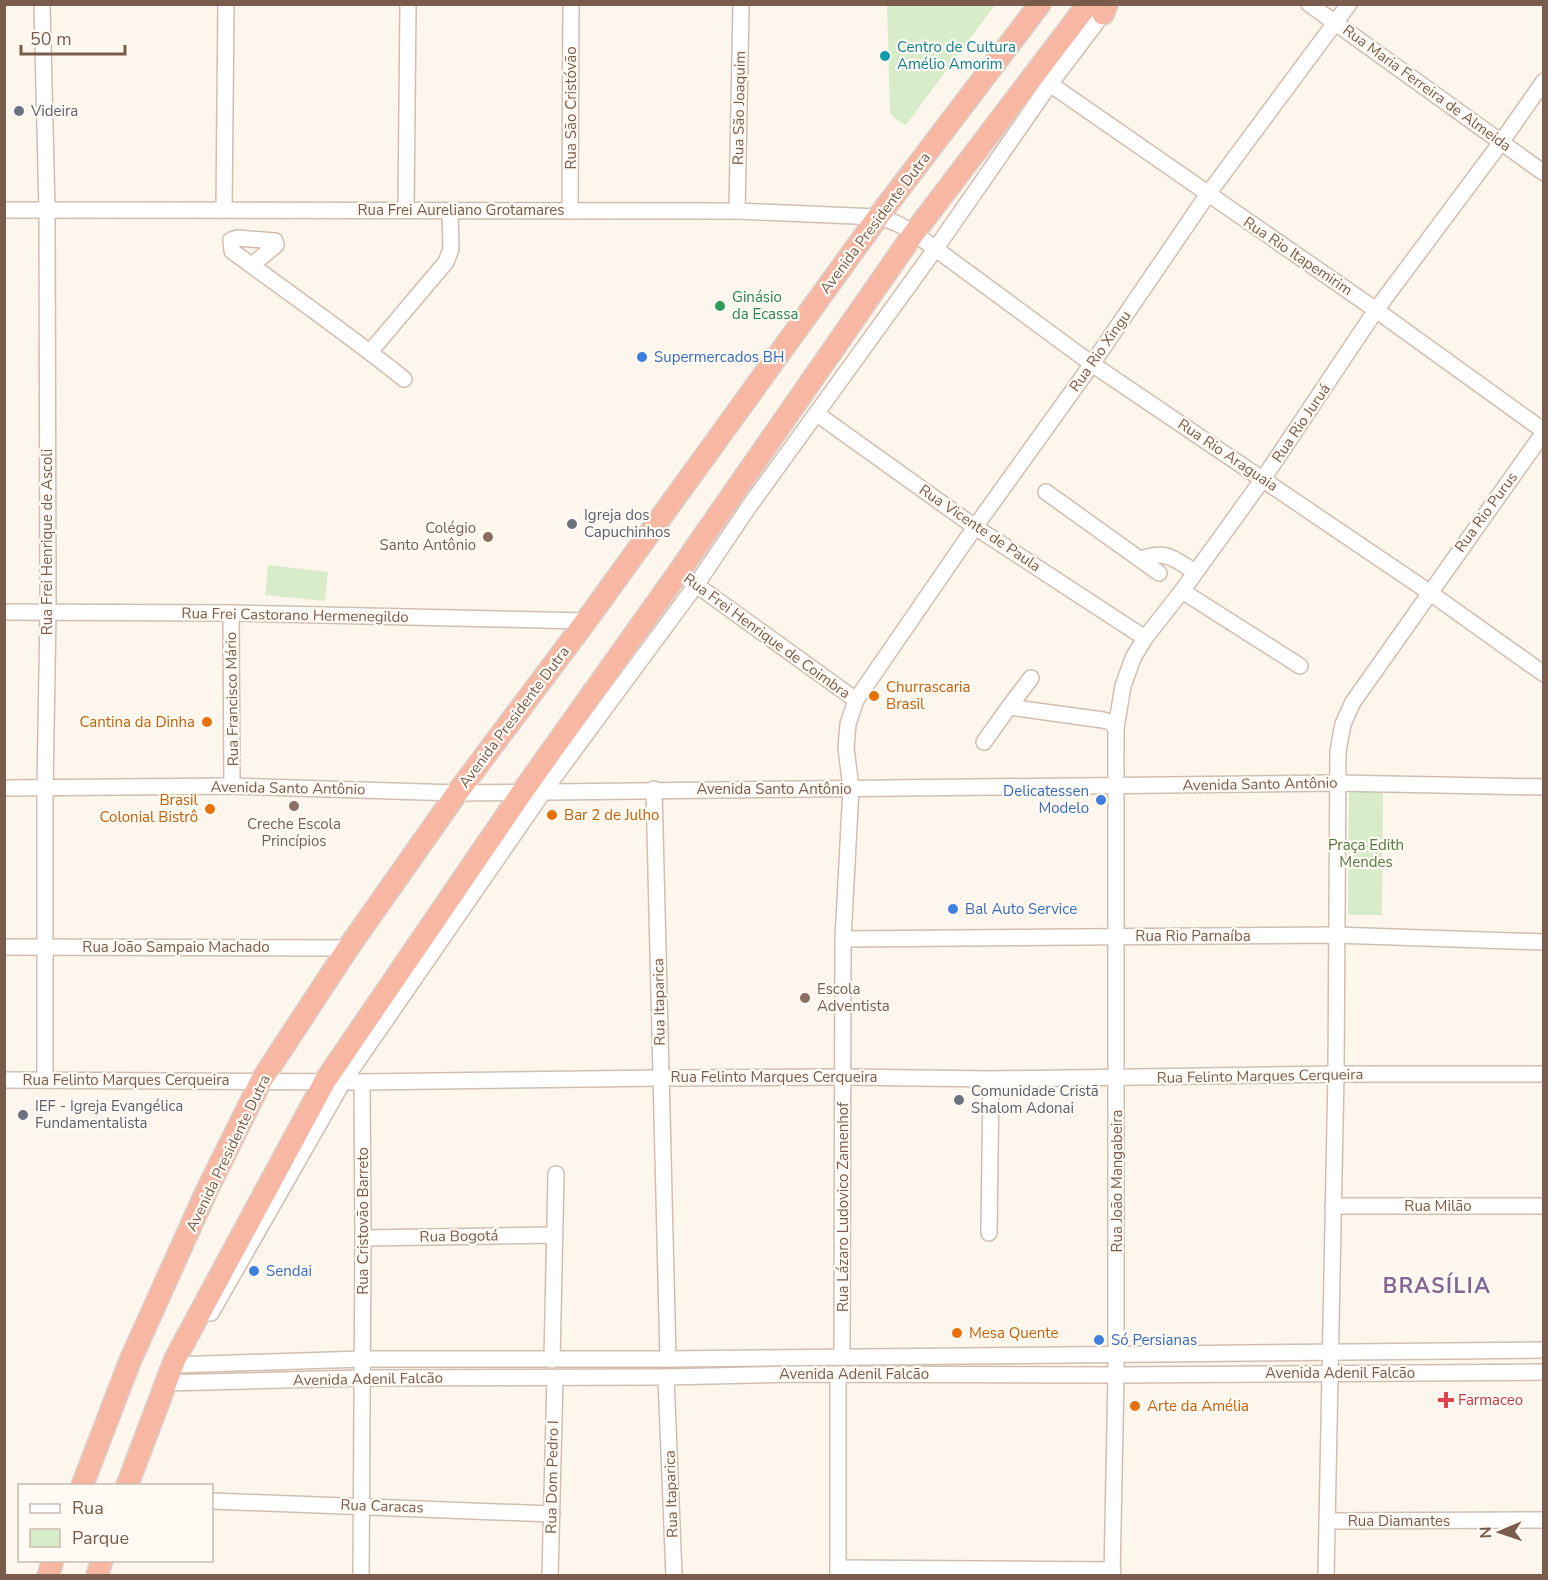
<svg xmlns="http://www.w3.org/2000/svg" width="1548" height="1580" viewBox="0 0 1548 1580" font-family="'Nunito Sans',sans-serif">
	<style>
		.green { fill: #d8ecc9 }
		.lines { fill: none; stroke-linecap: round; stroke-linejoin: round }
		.minor-casing { stroke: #d1beb0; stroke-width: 18 }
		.highway-casing { stroke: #dad1cd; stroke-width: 24 }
		.minor { stroke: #fff; stroke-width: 15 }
		.highway { stroke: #f7b7a3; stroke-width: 21 }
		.culture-dot { fill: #0f9aa8; stroke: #fffaf3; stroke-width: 2 }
		.worship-dot { fill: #6b7280; stroke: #fffaf3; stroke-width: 2 }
		.leisure-dot { fill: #2e9e5b; stroke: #fffaf3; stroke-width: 2 }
		.shop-dot { fill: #3f7fe0; stroke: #fffaf3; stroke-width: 2 }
		.education-dot { fill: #8d6e63; stroke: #fffaf3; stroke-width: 2 }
		.food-dot { fill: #e8710a; stroke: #fffaf3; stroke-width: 2 }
		.health-dot { fill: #e0444e; stroke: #fffaf3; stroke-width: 2 }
		.labels { text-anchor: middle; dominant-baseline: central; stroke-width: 4.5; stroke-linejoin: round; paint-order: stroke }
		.culture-label { font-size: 15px; fill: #0d838f; stroke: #fffaf3; text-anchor: start }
		.street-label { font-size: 15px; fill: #7a5c4d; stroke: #fffaf3 }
		.worship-label { font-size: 15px; fill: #5b616d; stroke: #fffaf3; text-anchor: start }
		.leisure-label { font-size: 15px; fill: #27864d; stroke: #fffaf3; text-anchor: start }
		.shop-label { font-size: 15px; fill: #366cbe; stroke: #fffaf3; text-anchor: start }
		.education-label { font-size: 15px; fill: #785e54; stroke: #fffaf3; text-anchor: end }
		.food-label { font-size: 15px; fill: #c56008; stroke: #fffaf3; text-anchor: start }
		.park-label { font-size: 15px; fill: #537a41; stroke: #fffaf3 }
		.health-label { font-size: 15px; fill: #be3a42; stroke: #fffaf3; text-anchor: start }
		.district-label { font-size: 21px; font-weight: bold; letter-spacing: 1.5px; fill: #846695; stroke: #fffaf3 }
	</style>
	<rect width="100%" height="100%" fill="#fdf6ec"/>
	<g class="green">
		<polygon points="887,5 995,5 906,125 898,121 890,113"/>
		<polygon points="268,565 328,572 325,601 265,595"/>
		<polygon points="1349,792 1383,792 1382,915 1348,915"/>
	</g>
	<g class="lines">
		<g class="minor-casing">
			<g id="minor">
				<polyline points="42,4 47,210 48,612 45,788 45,1080"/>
				<polyline points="1309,4 1544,173"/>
				<polyline points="1050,84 1376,310 1544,431"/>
				<polyline points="4,210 737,211 878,217 896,223 914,233 1092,364 1429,592 1544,674"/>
				<polyline points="224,210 226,4"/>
				<polyline points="406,210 408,4"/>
				<polyline points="570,211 571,4"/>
				<polyline points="737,211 741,4"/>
				<path d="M 252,265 L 276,245 L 275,241 L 237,238 L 231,240 L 232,251 C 290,294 348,334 404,379"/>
				<polyline points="370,352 446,262 451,249 450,211"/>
				<polyline points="817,414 975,527 1145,638"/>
				<polyline points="1046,492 1159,573"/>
				<path d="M 1141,559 C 1166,550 1173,558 1195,572"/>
				<polyline points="688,579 856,700"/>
				<polyline points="1182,591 1300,666"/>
				<polyline points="4,612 231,613 586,621"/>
				<polyline points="231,613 232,786"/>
				<polyline points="1009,707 1031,678"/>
				<polyline points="984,742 1009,707 1103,720 1110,722 1116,728"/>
				<polyline points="4,788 232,786 457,793 1337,783 1544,787"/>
				<polyline points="654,789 668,1359"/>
				<polyline points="843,939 1336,935 1544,942"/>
				<polyline points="4,947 348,948"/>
				<polyline points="4,1080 362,1082 661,1078 844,1077 991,1079 1336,1074 1544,1074"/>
				<polyline points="1333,1206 1544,1206"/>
				<polyline points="989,1233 991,1079"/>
				<polyline points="363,1238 554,1235"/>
				<polyline points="211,1313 343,1082 544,791 696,585 748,508 936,248 1050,84 1109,6"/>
				<polyline points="842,1356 843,939 851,788 846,748 848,724 856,700 975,527 1092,364 1208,194 1349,4"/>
				<polyline points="552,1360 556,1174"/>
				<polyline points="173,1365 362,1359 668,1359 1544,1350"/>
				<polyline points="666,1377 674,1576"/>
				<polyline points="165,1383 363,1378 666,1377 799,1374 1116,1375 1544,1372"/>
				<polyline points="212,1501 552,1514"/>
				<polyline points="1327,1521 1544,1520"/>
				<polyline points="838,1568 1113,1570"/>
				<polyline points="361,1576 363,1238 362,1082"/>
				<polyline points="550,1576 555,1378"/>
				<polyline points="838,1576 838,1374"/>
				<polyline points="1112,1576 1116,1375 1116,728 1123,686 1133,658 1145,638 1182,591 1263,479 1376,310 1502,141 1544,81"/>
				<polyline points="1326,1576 1336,1074 1338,751 1343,724 1353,702 1544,432"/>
			</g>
		</g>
		<g class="highway-casing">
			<g id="highway">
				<polyline points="1103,14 1107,4"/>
				<polyline points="82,1486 130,1361 207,1190 261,1081 348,948 457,793 586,621 878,217 1040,4"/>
				<polyline points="127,1486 175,1359 325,1081 523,791 678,573 914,233 1088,4"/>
				<polyline points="48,1576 53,1560"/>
				<polyline points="97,1576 102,1560"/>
			</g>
		</g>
		<use href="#minor" class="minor"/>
		<use href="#highway" class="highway"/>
	</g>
	<circle class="culture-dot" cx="885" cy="56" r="6"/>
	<g class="worship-dot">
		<circle cx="19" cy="111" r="6"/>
		<circle cx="572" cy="524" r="6"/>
		<circle cx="959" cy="1100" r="6"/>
		<circle cx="23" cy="1115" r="6"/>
	</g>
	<circle class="leisure-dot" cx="720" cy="306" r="6"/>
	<g class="shop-dot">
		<circle cx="642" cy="357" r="6"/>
		<circle cx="1101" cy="800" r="6"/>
		<circle cx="953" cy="909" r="6"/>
		<circle cx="254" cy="1271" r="6"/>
		<circle cx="1099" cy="1340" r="6"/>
	</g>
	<g class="education-dot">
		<circle cx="488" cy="537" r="6"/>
		<circle cx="294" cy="806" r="6"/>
		<circle cx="805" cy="998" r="6"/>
	</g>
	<g class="food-dot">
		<circle cx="874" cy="696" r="6"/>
		<circle cx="207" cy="722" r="6"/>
		<circle cx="210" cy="809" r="6"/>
		<circle cx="552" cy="815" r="6"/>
		<circle cx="957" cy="1333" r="6"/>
		<circle cx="1135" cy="1406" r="6"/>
	</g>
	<path class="health-dot" d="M1443 1391h6v6h6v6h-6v6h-6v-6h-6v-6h6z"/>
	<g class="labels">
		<g class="culture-label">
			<text x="897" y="47">Centro de Cultura<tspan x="897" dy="17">Amélio Amorim</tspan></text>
		</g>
		<g class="street-label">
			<text transform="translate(1427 88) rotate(36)">Rua Maria Ferreira de Almeida</text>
			<text transform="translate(571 108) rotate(-90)">Rua São Cristóvão</text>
			<text transform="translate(739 108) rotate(-89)">Rua São Joaquim</text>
			<text x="461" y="210">Rua Frei Aureliano Grotamares</text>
			<text transform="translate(875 223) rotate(-53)">Avenida Presidente Dutra</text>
			<text transform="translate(1298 256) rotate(34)">Rua Rio Itapemirim</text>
			<text transform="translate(1100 351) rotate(-55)">Rua Rio Xingu</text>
			<text transform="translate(1301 423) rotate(-56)">Rua Rio Juruá</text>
			<text transform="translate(1228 455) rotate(34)">Rua Rio Araguaia</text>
			<text transform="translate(1486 512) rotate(-54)">Rua Rio Purus</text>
			<text transform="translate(980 528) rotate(34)">Rua Vicente de Paula</text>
			<text transform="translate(47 542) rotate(-90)">Rua Frei Henrique de Ascoli</text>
			<text transform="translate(295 615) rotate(1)">Rua Frei Castorano Hermenegildo</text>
			<text transform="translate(767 636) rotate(36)">Rua Frei Henrique de Coimbra</text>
			<text transform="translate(232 699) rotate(-91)">Rua Francisco Mário</text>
			<text transform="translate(514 717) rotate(-53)">Avenida Presidente Dutra</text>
			<text transform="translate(1260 784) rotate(-1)">Avenida Santo Antônio</text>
			<text transform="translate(288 788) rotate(1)">Avenida Santo Antônio</text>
			<text x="774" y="789">Avenida Santo Antônio</text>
			<text x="1193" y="936">Rua Rio Parnaíba</text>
			<text x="176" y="947">Rua João Sampaio Machado</text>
			<text transform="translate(659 1002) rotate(-91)">Rua Itaparica</text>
			<text transform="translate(1260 1076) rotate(-1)">Rua Felinto Marques Cerqueira</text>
			<text x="774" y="1077">Rua Felinto Marques Cerqueira</text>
			<text x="126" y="1080">Rua Felinto Marques Cerqueira</text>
			<text transform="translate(228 1153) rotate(-64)">Avenida Presidente Dutra</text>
			<text transform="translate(1117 1181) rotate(-90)">Rua João Mangabeira</text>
			<text x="1438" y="1206">Rua Milão</text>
			<text transform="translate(843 1207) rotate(-90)">Rua Lázaro Ludovico Zamenhof</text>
			<text transform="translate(363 1221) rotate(-90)">Rua Cristovão Barreto</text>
			<text transform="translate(459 1236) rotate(-1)">Rua Bogotá</text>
			<text x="1340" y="1373">Avenida Adenil Falcão</text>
			<text x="854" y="1374">Avenida Adenil Falcão</text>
			<text transform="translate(368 1379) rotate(-1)">Avenida Adenil Falcão</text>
			<text transform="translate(552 1477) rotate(-89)">Rua Dom Pedro I</text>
			<text transform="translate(671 1494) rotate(-92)">Rua Itaparica</text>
			<text transform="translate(382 1506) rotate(2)">Rua Caracas</text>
			<text x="1399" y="1521">Rua Diamantes</text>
		</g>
		<g class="worship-label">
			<text x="31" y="111">Videira</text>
			<text x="584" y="515">Igreja dos<tspan x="584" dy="17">Capuchinhos</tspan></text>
			<text x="971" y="1091">Comunidade Cristã<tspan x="971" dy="17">Shalom Adonai</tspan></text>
			<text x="35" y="1106">IEF - Igreja Evangélica<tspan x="35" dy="17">Fundamentalista</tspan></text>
		</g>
		<g class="leisure-label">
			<text x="732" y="297">Ginásio<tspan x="732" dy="17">da Ecassa</tspan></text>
		</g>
		<g class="shop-label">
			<text x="654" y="357">Supermercados BH</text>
			<text x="1089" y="791" text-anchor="end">Delicatessen<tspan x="1089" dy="17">Modelo</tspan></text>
			<text x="965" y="909">Bal Auto Service</text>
			<text x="266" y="1271">Sendai</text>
			<text x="1111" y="1340">Só Persianas</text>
		</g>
		<g class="education-label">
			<text x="476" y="528">Colégio<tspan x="476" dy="17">Santo Antônio</tspan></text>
			<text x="294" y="824" text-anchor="middle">Creche Escola<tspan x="294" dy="17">Princípios</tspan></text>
			<text x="817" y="989" text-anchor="start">Escola<tspan x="817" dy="17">Adventista</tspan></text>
		</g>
		<g class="food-label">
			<text x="886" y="687">Churrascaria<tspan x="886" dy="17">Brasil</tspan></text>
			<text x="195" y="722" text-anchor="end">Cantina da Dinha</text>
			<text x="198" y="800" text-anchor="end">Brasil<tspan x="198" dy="17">Colonial Bistrô</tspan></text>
			<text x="564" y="815">Bar 2 de Julho</text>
			<text x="969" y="1333">Mesa Quente</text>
			<text x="1147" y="1406">Arte da Amélia</text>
		</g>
		<g class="park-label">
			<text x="1366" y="845">Praça Edith<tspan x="1366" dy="17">Mendes</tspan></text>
		</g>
		<g class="health-label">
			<text x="1458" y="1400">Farmaceo</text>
		</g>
		<g class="district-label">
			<text x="1437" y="1286">BRASÍLIA</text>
		</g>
	</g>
	<rect width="1548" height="1580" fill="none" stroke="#7a5c4d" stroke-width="12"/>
	<rect x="18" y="1484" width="195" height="78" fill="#fffaf3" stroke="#cabbb1" stroke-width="1.5"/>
	<rect x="30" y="1504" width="30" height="9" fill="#ffffff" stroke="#cabbb1" stroke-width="1.5"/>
	<text x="72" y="1514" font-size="18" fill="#7a5c4d">Rua</text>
	<rect x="30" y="1529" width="30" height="18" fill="#d8ecc9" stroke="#cabbb1" stroke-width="1.5"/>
	<text x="72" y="1544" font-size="18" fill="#7a5c4d">Parque</text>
	<g transform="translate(1500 1532) rotate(268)" stroke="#fffaf3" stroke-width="4.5" paint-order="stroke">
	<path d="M0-4.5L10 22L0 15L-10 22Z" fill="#7a5c4d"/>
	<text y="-9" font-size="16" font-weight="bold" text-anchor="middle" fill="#7a5c4d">N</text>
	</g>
	<path d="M21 45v9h104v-9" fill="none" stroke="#7a5c4d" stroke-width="3"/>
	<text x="30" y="45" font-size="18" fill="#7a5c4d" stroke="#fffaf3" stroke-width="4.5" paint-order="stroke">50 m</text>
</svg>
